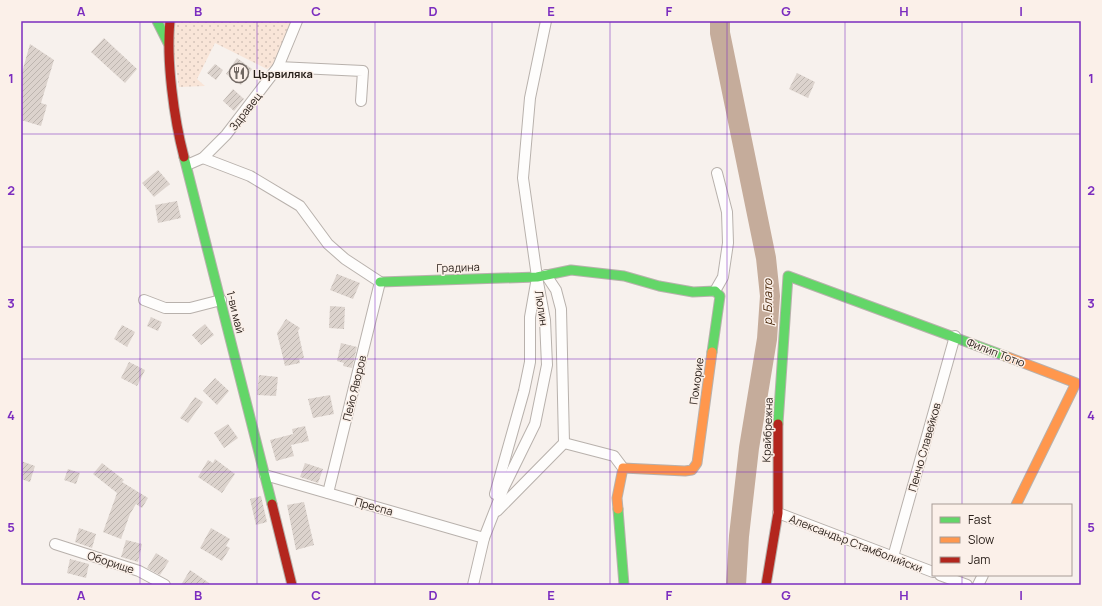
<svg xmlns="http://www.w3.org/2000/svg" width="1102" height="606" viewBox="0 0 1102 606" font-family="Manrope,sans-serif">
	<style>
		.grass { fill: url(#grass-dots) }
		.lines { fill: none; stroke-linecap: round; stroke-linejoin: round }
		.river { stroke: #c5ac9b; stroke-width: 20 }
		.building { fill: url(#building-hatch) }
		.street-casing { stroke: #b8b1ac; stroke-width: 12 }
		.fast-casing { stroke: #b8b1ac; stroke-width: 11 }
		.slow-casing { stroke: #b8b1ac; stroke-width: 11 }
		.jam-casing { stroke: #b8b1ac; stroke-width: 11 }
		.street { stroke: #fefdfc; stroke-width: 10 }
		.fast { stroke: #63d668; stroke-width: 9 }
		.slow { stroke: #ff974d; stroke-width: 9 }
		.jam { stroke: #b3261e; stroke-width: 9 }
		.grid { fill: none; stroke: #7b2cbf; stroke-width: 1; stroke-opacity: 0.55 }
		.labels { text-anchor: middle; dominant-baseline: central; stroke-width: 3; stroke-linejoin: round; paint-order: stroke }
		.poi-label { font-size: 11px; font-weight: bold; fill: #291f19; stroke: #fbf0e9; text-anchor: start }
		.street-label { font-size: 11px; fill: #291f19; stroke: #fbf0e9 }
		.water-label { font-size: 12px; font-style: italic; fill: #49270a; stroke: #fbf0e9 }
		.neatline { fill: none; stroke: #7b2cbf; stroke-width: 1.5 }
		.grid-label { font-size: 13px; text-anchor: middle; font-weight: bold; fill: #7b2cbf }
	</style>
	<defs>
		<pattern id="grass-dots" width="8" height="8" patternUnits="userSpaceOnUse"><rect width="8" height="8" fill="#f9e5d8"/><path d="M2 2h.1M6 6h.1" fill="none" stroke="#d5c4b9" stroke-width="1.8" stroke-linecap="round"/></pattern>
		<pattern id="building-hatch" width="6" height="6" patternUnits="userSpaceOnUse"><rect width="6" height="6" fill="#dcd3cd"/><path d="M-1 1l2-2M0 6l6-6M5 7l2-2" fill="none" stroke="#bdb5af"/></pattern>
	</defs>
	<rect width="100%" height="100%" fill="#f7f1ed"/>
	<polygon class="grass" points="175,21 295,21 281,59 267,69 215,43 197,79 205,86 179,87 172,40"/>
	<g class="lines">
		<polyline class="river" points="720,21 720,33 766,258 770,296 767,339 749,448 739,536 736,585"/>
	</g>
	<g class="building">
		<polygon points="104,38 137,69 125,83 91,52"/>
		<polygon points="30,44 54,60 41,103 47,105 41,126 21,120 21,76"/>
		<polygon points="237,58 252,69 241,85 226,74"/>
		<polygon points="215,64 223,70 216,80 207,73"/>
		<polygon points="797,73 815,82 808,98 789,89"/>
		<polygon points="233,89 244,99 234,111 223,101"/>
		<polygon points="158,170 170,184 154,197 142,183"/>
		<polygon points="177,201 181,218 158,223 155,205"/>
		<polygon points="337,274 360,283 353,299 330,290"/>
		<polygon points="330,306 345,307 344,329 329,328"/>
		<polygon points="151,317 162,322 158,331 147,326"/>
		<polygon points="286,319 300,328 298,331 304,358 299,359 300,363 285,366 277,333"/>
		<polygon points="205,324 214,335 201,345 192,335"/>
		<polygon points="122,325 135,332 127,347 114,339"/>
		<polygon points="341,343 357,347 352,368 343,366 344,363 337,361"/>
		<polygon points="129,362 145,370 137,386 121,378"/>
		<polygon points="259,375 278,377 276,396 257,395"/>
		<polygon points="215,378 229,391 217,405 203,391"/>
		<polygon points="330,395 334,414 313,418 308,399"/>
		<polygon points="195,397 203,402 188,423 180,418"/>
		<polygon points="228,424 238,438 224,448 214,433"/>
		<polygon points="305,426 309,441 291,445 294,456 276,461 270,440 293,434 292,429"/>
		<polygon points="215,459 235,474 222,493 198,477 208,460 213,463"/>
		<polygon points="21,461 35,466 30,482 21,479"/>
		<polygon points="102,463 124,480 122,482 148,498 142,508 136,504 130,514 121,539 103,532 117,493 93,474"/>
		<polygon points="305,463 323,469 318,483 300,477"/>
		<polygon points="68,469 80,473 76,484 64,480"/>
		<polygon points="261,496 267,522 256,525 250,499"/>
		<polygon points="304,502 314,545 296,550 287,505"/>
		<polygon points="79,528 96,534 92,548 75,542"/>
		<polygon points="211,528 230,539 226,546 230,548 222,561 200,548"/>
		<polygon points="126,540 142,544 138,562 121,557"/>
		<polygon points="156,553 169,561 160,575 147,568"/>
		<polygon points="70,559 89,564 86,578 67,573"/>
		<polygon points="190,570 212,585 181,585"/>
	</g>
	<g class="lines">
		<g class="street-casing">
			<g id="street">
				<polyline points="278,67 363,71 361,101"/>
				<polyline points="203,158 250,176 300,206 328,244 345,259 380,282 328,493"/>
				<polyline points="187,165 203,158 226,135 278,67 297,21"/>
				<polyline points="715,291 723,277 728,243 727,212 717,173"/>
				<polyline points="144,300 165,308 190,308 221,300"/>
				<polyline points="564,443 614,456 623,468"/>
				<polyline points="265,475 484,538"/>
				<polyline points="495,494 524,391 530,362 530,317 536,283"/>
				<polyline points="497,511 564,443 561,309 556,290 546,275"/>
				<polyline points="778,513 933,572"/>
				<polyline points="55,544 139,571 165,585"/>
				<polyline points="893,557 955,336"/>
				<polyline points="940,575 967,585"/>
				<polyline points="473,585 484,538 504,487 535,424 547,365 545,320 537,277 523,178 530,98 546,21"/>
				<polyline points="978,585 983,575"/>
			</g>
		</g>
		<g class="fast-casing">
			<g id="fast">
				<polyline points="157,21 168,43"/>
				<polyline points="184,157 272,504"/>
				<polyline points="380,282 537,277 571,270 624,276 659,286 693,292 715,291 720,296 712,352"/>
				<polyline points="778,424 788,276 1005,356"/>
				<polyline points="618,509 624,585"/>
			</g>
		</g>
		<g class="slow-casing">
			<g id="slow">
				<polyline points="1005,356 1076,383 1016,505"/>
				<polyline points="618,509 617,498 623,468 685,471 692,470 697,463 712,352"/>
			</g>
		</g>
		<g class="jam-casing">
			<g id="jam">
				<path d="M 170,21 C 166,60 174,119 184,157"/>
				<polyline points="272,504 292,585"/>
				<polyline points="766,585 778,513 778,424"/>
			</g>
		</g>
		<use href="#street" class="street"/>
		<use href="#fast" class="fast"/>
		<use href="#slow" class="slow"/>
		<use href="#jam" class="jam"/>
	</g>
	<path class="grid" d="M 140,21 L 140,585M 257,21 L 257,585M 375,21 L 375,585M 492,21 L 492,585M 610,21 L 610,585M 727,21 L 727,585M 845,21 L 845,585M 962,21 L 962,505M 21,134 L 1081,134M 21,247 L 1081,247M 21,359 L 1081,359M 21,472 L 1081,472M 962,575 L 962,585"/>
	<defs>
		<g id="restaurant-ring" transform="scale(1)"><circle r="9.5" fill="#fbf0e9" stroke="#716863" stroke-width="1.5"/><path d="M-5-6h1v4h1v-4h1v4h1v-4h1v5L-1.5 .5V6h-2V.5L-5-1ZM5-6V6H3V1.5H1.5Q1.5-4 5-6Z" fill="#716863"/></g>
	</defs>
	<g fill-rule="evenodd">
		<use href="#restaurant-ring" x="239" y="73"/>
	</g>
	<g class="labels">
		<g class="poi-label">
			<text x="253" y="73">Цървиляка</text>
		</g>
		<g class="street-label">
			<text transform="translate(245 111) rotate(-52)">Здравец</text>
			<text transform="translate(458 267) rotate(-2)">Градина</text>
			<text transform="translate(542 308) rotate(81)">Люлин</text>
			<text transform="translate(236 312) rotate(76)">1-ви май</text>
			<text transform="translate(996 352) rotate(21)">Филип Тотю</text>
			<text transform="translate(696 381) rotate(-82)">Поморие</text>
			<text transform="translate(354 388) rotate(-76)">Пейо Яворов</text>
			<text transform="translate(767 430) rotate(-88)">Крайбрежна</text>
			<text transform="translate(924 447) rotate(-74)">Пенчо Славейков</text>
			<text transform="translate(374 506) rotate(16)">Преспа</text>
			<text transform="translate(856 543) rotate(21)">Александър Стамболийски</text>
			<text transform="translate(111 562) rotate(18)">Оборище</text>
		</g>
		<g class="water-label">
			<text transform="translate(767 302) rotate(-90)">р. Блато</text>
		</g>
	</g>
	<rect width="1102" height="606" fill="none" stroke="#fbf0e9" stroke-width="44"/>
	<rect x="932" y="504" width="140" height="72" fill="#fbf0e9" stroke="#a79c96"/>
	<rect x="940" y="517" width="20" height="6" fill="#63d668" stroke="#a79c96"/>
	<text x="968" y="524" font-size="12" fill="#291f19">Fast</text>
	<rect x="940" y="537" width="20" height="6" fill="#ff974d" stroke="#a79c96"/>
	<text x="968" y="544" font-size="12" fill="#291f19">Slow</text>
	<rect x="940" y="557" width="20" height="6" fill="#b3261e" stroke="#a79c96"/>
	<text x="968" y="564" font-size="12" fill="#291f19">Jam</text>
	<rect x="22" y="22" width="1058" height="562" class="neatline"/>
	<g class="grid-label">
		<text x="81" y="16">A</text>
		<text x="198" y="16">B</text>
		<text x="316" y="16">C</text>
		<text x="433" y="16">D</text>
		<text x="551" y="16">E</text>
		<text x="669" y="16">F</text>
		<text x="786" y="16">G</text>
		<text x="904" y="16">H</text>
		<text x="1021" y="16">I</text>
		<text x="11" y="83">1</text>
		<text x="1091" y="83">1</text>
		<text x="11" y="195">2</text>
		<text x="1091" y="195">2</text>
		<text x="11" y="308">3</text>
		<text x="1091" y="308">3</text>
		<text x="11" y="420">4</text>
		<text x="1091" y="420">4</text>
		<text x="11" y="532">5</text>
		<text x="1091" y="532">5</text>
		<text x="81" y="600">A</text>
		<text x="198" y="600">B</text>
		<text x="316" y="600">C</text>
		<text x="433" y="600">D</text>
		<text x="551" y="600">E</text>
		<text x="669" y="600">F</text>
		<text x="786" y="600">G</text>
		<text x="904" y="600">H</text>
		<text x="1021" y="600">I</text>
	</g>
</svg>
